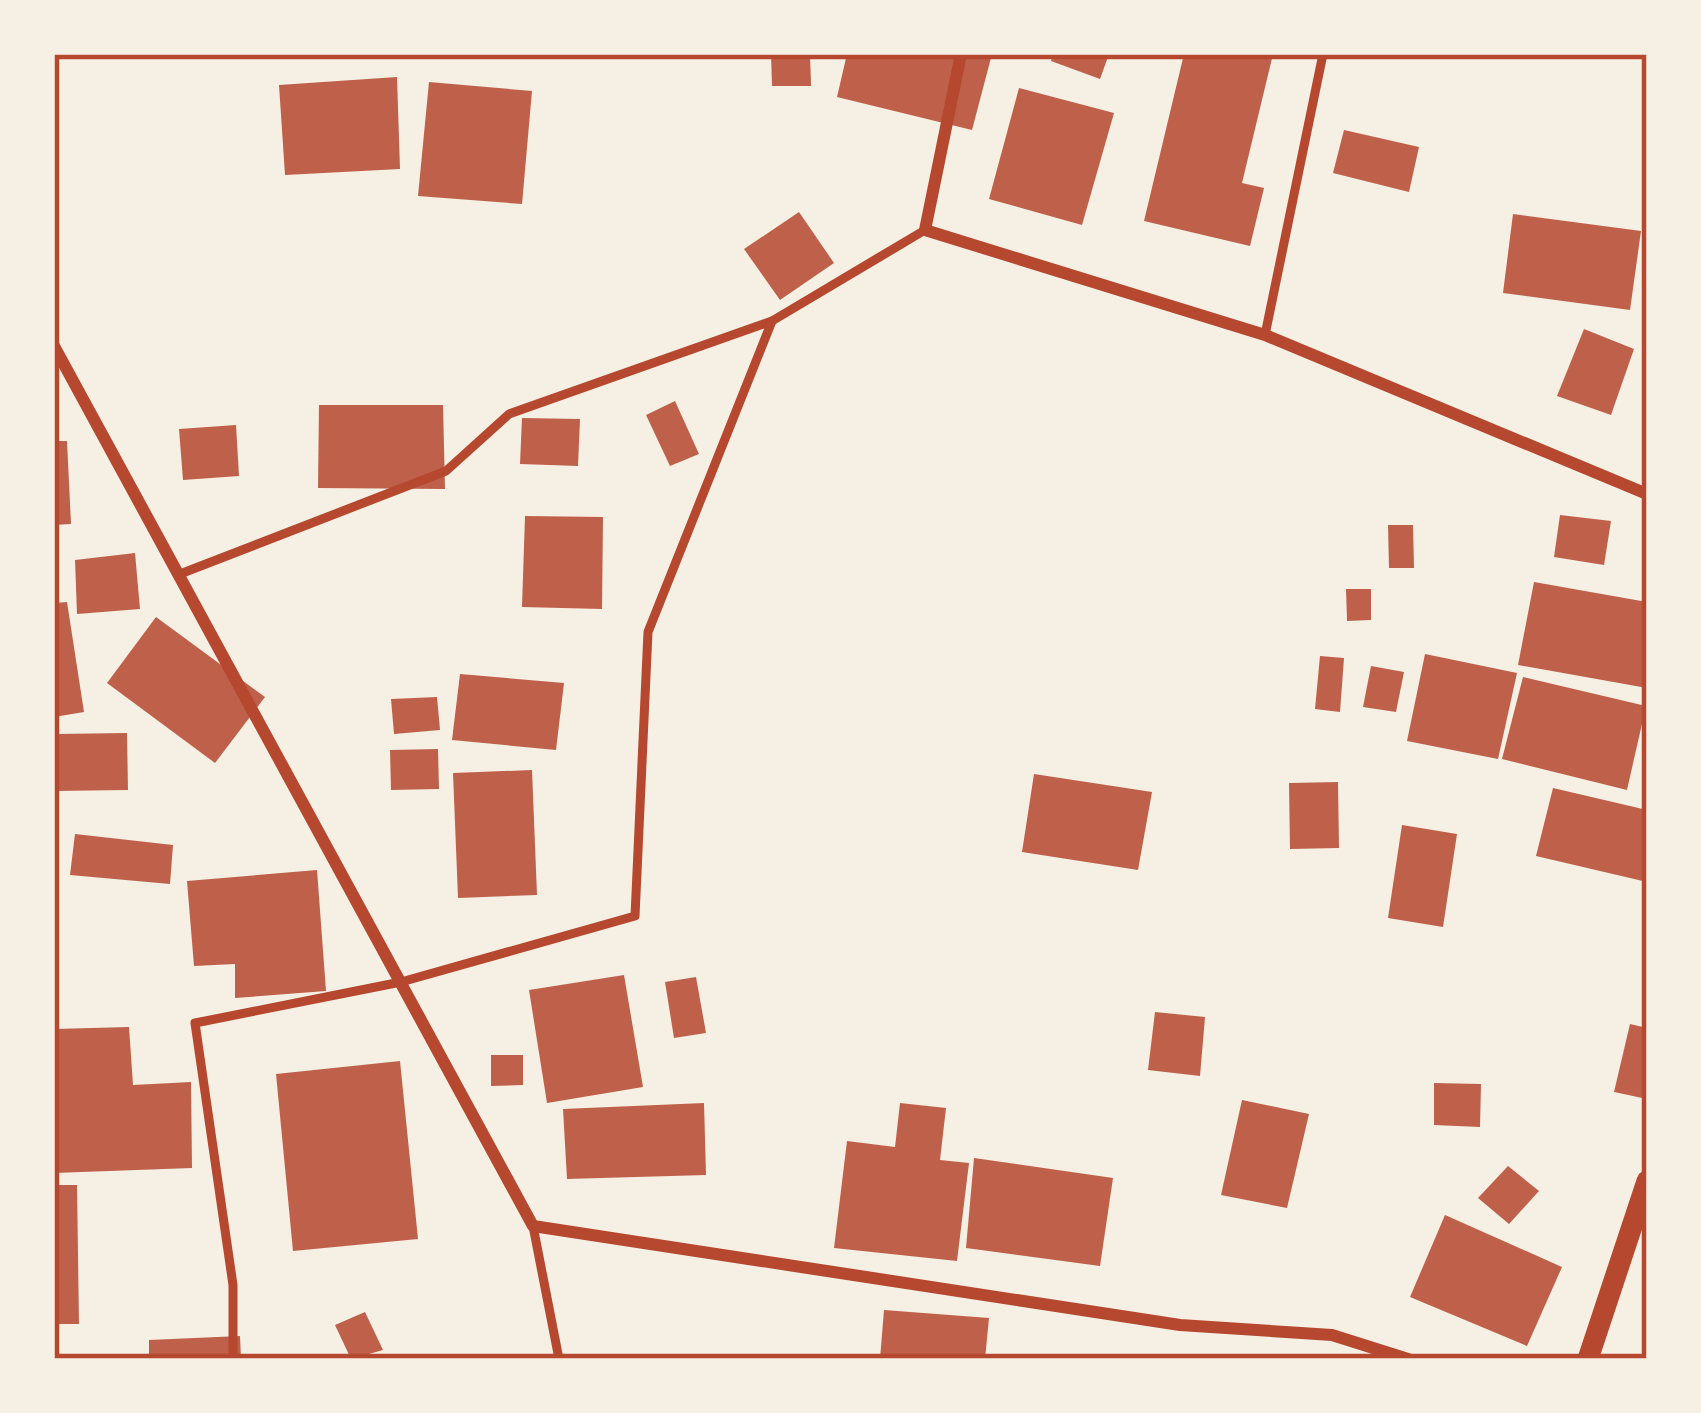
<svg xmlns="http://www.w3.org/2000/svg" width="1701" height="1413" viewBox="0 0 1701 1413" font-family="'PT Sans',sans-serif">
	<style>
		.building { fill: #bf614a }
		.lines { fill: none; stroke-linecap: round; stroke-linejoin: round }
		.service { stroke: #b5482f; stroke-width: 9 }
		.minor { stroke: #b5482f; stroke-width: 12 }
		.tertiary { stroke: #b5482f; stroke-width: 21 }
		.neatline { fill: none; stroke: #b5482f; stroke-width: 4.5 }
	</style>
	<rect width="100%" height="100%" fill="#f6efe4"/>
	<g class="building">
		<polygon points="771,54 810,54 811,86 772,86"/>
		<polygon points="847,54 992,54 972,130 837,97"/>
		<polygon points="1053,54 1109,54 1100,79 1051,61"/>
		<polygon points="1184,54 1273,54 1242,183 1264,188 1250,246 1144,221"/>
		<polygon points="397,77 400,169 285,175 279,85"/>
		<polygon points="429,82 532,91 522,204 418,196"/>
		<polygon points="1019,88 1114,113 1082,225 989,199"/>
		<polygon points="1344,130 1419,147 1409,192 1333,173"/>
		<polygon points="799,212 834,263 780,300 744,249"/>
		<polygon points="1513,214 1641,231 1630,310 1503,293"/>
		<polygon points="1584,329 1634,349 1611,415 1557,396"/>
		<polygon points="675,401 699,454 670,466 646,415"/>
		<polygon points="319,405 443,405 445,489 318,488"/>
		<polygon points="522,418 580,419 578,466 520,464"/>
		<polygon points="236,425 239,476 183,480 179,429"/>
		<polygon points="54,441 67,441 71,524 54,525"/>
		<polygon points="1560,515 1611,521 1604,565 1554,557"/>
		<polygon points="525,516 603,517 602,609 522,607"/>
		<polygon points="1388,525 1413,525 1414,568 1389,568"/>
		<polygon points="135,553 140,609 77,614 75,560"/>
		<polygon points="1534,582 1647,602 1647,688 1518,665"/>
		<polygon points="1346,589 1371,589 1371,620 1347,621"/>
		<polygon points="67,602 84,712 54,717 54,603"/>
		<polygon points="156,617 265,697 215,763 107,683"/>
		<polygon points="1425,654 1517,673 1498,759 1407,741"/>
		<polygon points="1320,656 1344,658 1340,712 1315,709"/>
		<polygon points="1371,666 1404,672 1396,712 1363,707"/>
		<polygon points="460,674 564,683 556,750 452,740"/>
		<polygon points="1523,677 1646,706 1627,790 1502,759"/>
		<polygon points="437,697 440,730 394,734 391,699"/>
		<polygon points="127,733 128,790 54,791 54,734"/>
		<polygon points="438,749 439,789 391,790 390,750"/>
		<polygon points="532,770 537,895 458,898 453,773"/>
		<polygon points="1034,774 1152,792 1138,870 1022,852"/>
		<polygon points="1338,782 1339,848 1290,849 1289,783"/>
		<polygon points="1553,788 1647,810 1647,882 1536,856"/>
		<polygon points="1402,825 1457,834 1443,927 1388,918"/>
		<polygon points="75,834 173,845 170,884 70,875"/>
		<polygon points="317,870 326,991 235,998 235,964 194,966 187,881"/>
		<polygon points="624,975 643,1087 547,1103 529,990"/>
		<polygon points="696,977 706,1033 674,1038 665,982"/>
		<polygon points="1155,1012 1205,1017 1200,1076 1148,1070"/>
		<polygon points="1630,1024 1647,1028 1647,1099 1614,1092"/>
		<polygon points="129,1027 133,1085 191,1082 192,1168 54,1173 54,1029"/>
		<polygon points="491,1055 523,1055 523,1085 491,1086"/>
		<polygon points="400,1061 418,1239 293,1251 276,1074"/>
		<polygon points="1434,1083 1481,1084 1480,1127 1434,1125"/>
		<polygon points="1242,1100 1309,1114 1287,1208 1221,1195"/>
		<polygon points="704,1103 706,1175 567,1179 563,1109"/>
		<polygon points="900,1103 946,1108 940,1160 969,1163 957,1261 834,1248 847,1141 895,1147"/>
		<polygon points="974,1158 1113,1178 1100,1266 966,1248"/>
		<polygon points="1508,1166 1539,1191 1509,1224 1478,1198"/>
		<polygon points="54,1185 77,1185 79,1324 54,1324"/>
		<polygon points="1445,1215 1562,1267 1527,1346 1410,1297"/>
		<polygon points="884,1310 989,1318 985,1359 880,1359"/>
		<polygon points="365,1312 383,1350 351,1359 335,1325"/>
		<polygon points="240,1336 241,1359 149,1359 149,1340"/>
	</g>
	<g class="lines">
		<g class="service">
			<polyline points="1265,335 1323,54"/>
			<polyline points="180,574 446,471 509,414 772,321 925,230"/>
			<polyline points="533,1226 559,1359"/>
			<polyline points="233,1359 233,1285 195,1023 401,982 635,916 648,632 772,321"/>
		</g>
		<g class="minor">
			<polyline points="961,54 925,230 1265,335 1647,494"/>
			<polyline points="54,346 533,1226 1180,1325 1332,1335 1408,1359"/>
		</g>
		<polyline class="tertiary" points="1588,1359 1647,1181"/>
	</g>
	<rect width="1701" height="1413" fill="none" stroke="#f6efe4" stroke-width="114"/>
	<rect x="57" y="57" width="1587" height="1299" class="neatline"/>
</svg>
